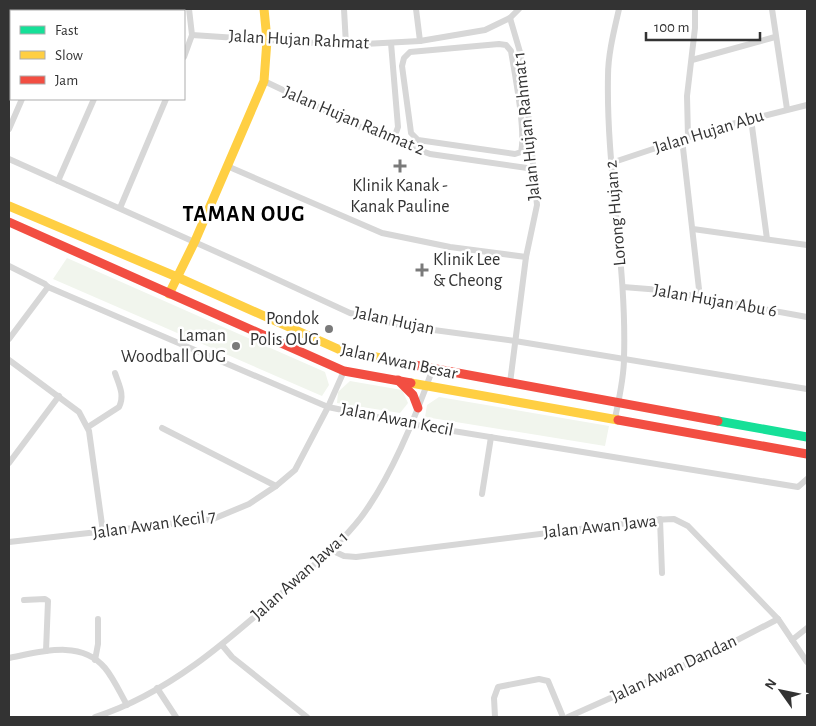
<svg xmlns="http://www.w3.org/2000/svg" width="816" height="726" viewBox="0 0 816 726" font-family="'Alegreya Sans',sans-serif">
	<style>
		.green { fill: #f1f5ed }
		.lines { fill: none; stroke-linecap: round; stroke-linejoin: round }
		.street { stroke: #d7d7d7; stroke-width: 6 }
		.fast { stroke: #16e098; stroke-width: 9 }
		.slow { stroke: #ffcf43; stroke-width: 9 }
		.jam { stroke: #f24e42; stroke-width: 9 }
		.poi-dot { fill: #7a7a7a; stroke: #fff; stroke-width: 2 }
		.labels { text-anchor: middle; dominant-baseline: central; stroke-width: 5; stroke-linejoin: round; paint-order: stroke }
		.street-label { font-size: 18px; fill: #333; stroke: #fff }
		.poi-label { font-size: 18px; fill: #333; stroke: #fff; text-anchor: end }
		.district-label { font-size: 22px; font-weight: bold; letter-spacing: 1px; fill: #000; stroke: #fff }
	</style>
	<rect width="100%" height="100%" fill="#fff"/>
	<g class="green">
		<polygon points="67,258 325,372 329,385 322,396 53,279"/>
		<polygon points="350,381 402,390 408,403 400,413 337,403 338,392"/>
		<polygon points="439,397 609,426 605,446 425,417 427,405"/>
	</g>
	<g class="lines">
		<g class="street">
			<polyline points="37,9 38,11"/>
			<polyline points="112,9 112,11"/>
			<polyline points="344,9 346,45"/>
			<polyline points="416,9 420,41"/>
			<polyline points="772,9 787,109"/>
			<polyline points="192,35 346,45 420,41 485,30 510,18 519,9"/>
			<polyline points="391,43 398,127 393,141"/>
			<path d="M 499,44 L 506,45 L 511,51 C 515,75 526,131 521,152 L 515,154 L 418,140 L 411,133 L 410,125 L 402,66 L 404,58 L 410,52 Z"/>
			<polyline points="184,57 192,35 189,9"/>
			<polyline points="692,60 775,37"/>
			<polyline points="264,81 367,130 430,154 534,169"/>
			<polyline points="751,119 767,239"/>
			<polyline points="9,129 22,99"/>
			<polyline points="688,137 687,96 695,28 695,9"/>
			<polyline points="682,139 700,298"/>
			<polyline points="9,159 248,266 350,313 404,326 515,341 807,389"/>
			<polyline points="611,163 716,128 807,105"/>
			<polyline points="227,166 382,233 450,247 526,257"/>
			<polyline points="58,181 94,99"/>
			<polyline points="120,208 166,99"/>
			<polyline points="693,229 807,245"/>
			<polyline points="9,266 45,284 48,287 328,407 410,424 798,487 807,479"/>
			<polyline points="623,287 661,290 807,317"/>
			<polyline points="9,339 48,287"/>
			<polyline points="9,360 79,412 89,431 103,532"/>
			<polyline points="510,383 526,257 537,205 527,101 520,52 510,18"/>
			<path d="M 615,418 C 619,399 624,378 624,358 C 627,264 606,171 608,76 C 608,54 614,31 619,9"/>
			<path d="M 88,427 L 119,407 C 125,395 119,385 115,373"/>
			<polyline points="162,428 276,486"/>
			<polyline points="9,463 59,396"/>
			<polyline points="482,494 491,437"/>
			<polyline points="660,519 662,573"/>
			<polyline points="9,542 213,519 249,504 276,486 295,470 328,407 344,371"/>
			<polyline points="331,550 344,556 356,557 652,520 674,519 688,526 778,619 807,662"/>
			<polyline points="24,600 45,599 48,601 46,651"/>
			<polyline points="792,640 807,628"/>
			<polyline points="222,645 232,657 307,717"/>
			<path d="M 9,658 C 40,652 81,639 105,668 C 114,679 120,693 127,705"/>
			<polyline points="95,660 98,644 98,619"/>
			<polyline points="157,688 176,717"/>
			<path d="M 95,717 C 171,693 233,636 292,584 C 319,560 349,537 369,506 C 396,466 417,413 433,368"/>
			<polyline points="495,717 494,698 498,687 539,679 548,681 563,717"/>
			<polyline points="568,717 718,650 778,619"/>
		</g>
		<polyline class="fast" points="718,421 807,437"/>
		<g class="slow">
			<polyline points="9,206 177,277 338,349 409,364"/>
			<polyline points="169,294 195,241 264,81 267,40 264,9"/>
			<polyline points="411,383 618,420"/>
		</g>
		<g class="jam">
			<polyline points="9,222 344,371 411,383"/>
			<polyline points="409,364 718,421"/>
			<polyline points="398,380 413,395 418,408"/>
			<polyline points="618,420 807,454"/>
		</g>
	</g>
	<g class="poi-dot">
		<path d="M397.5 158.5h5v5h5v5h-5v5h-5v-5h-5v-5h5z"/>
		<path d="M419.5 262.5h5v5h5v5h-5v5h-5v-5h-5v-5h5z"/>
		<circle cx="329" cy="329" r="5"/>
		<circle cx="236" cy="346" r="5"/>
	</g>
	<g class="labels">
		<g class="street-label">
			<text transform="translate(299 40) rotate(3)">Jalan Hujan Rahmat</text>
			<text transform="translate(354 121) rotate(23)">Jalan Hujan Rahmat 2</text>
			<text transform="translate(527 126) rotate(-96)">Jalan Hujan Rahmat 1</text>
			<text transform="translate(709 132) rotate(-17)">Jalan Hujan Abu</text>
			<text transform="translate(616 213) rotate(-95)">Lorong Hujan 2</text>
			<text transform="translate(715 301) rotate(10)">Jalan Hujan Abu 6</text>
			<text transform="translate(394 321) rotate(12)">Jalan Hujan</text>
			<text transform="translate(399 362) rotate(12)">Jalan Awan Besar</text>
			<text transform="translate(397 420) rotate(11)">Jalan Awan Kecil</text>
			<text transform="translate(154 525) rotate(-8)">Jalan Awan Kecil 7</text>
			<text transform="translate(600 527) rotate(-6)">Jalan Awan Jawa</text>
			<text transform="translate(300 576) rotate(-42)">Jalan Awan Jawa 1</text>
			<text transform="translate(674 669) rotate(-25)">Jalan Awan Dandan</text>
		</g>
		<g class="poi-label">
			<text x="400" y="186" text-anchor="middle">Klinik Kanak -<tspan x="400" dy="21">Kanak Pauline</tspan></text>
			<text x="433" y="260" text-anchor="start">Klinik Lee<tspan x="433" dy="21">&amp; Cheong</tspan></text>
			<text x="319" y="319">Pondok<tspan x="319" dy="21">Polis OUG</tspan></text>
			<text x="226" y="336">Laman<tspan x="226" dy="21">Woodball OUG</tspan></text>
		</g>
		<g class="district-label">
			<text x="244" y="214">TAMAN OUG</text>
		</g>
	</g>
	<rect width="816" height="726" fill="none" stroke="#333333" stroke-width="20"/>
	<rect x="10" y="10" width="175" height="90" fill="#ffffff" stroke="#adadad"/>
	<rect x="20" y="26" width="25" height="8" fill="#16e098" stroke="#adadad"/>
	<text x="55" y="35" font-size="15" fill="#333333">Fast</text>
	<rect x="20" y="51" width="25" height="8" fill="#ffcf43" stroke="#adadad"/>
	<text x="55" y="60" font-size="15" fill="#333333">Slow</text>
	<rect x="20" y="76" width="25" height="8" fill="#f24e42" stroke="#adadad"/>
	<text x="55" y="85" font-size="15" fill="#333333">Jam</text>
	<g transform="translate(781 691) rotate(303)" stroke="#ffffff" stroke-width="4" paint-order="stroke">
	<path d="M0-4L9 19L0 12L-9 19Z" fill="#333333"/>
	<text y="-8" font-size="14" font-weight="bold" text-anchor="middle" fill="#333333">N</text>
	</g>
	<path d="M646 32v8h114v-8" fill="none" stroke="#333333" stroke-width="2.5"/>
	<text x="654" y="32" font-size="15" fill="#333333" stroke="#ffffff" stroke-width="4" paint-order="stroke">100 m</text>
</svg>
